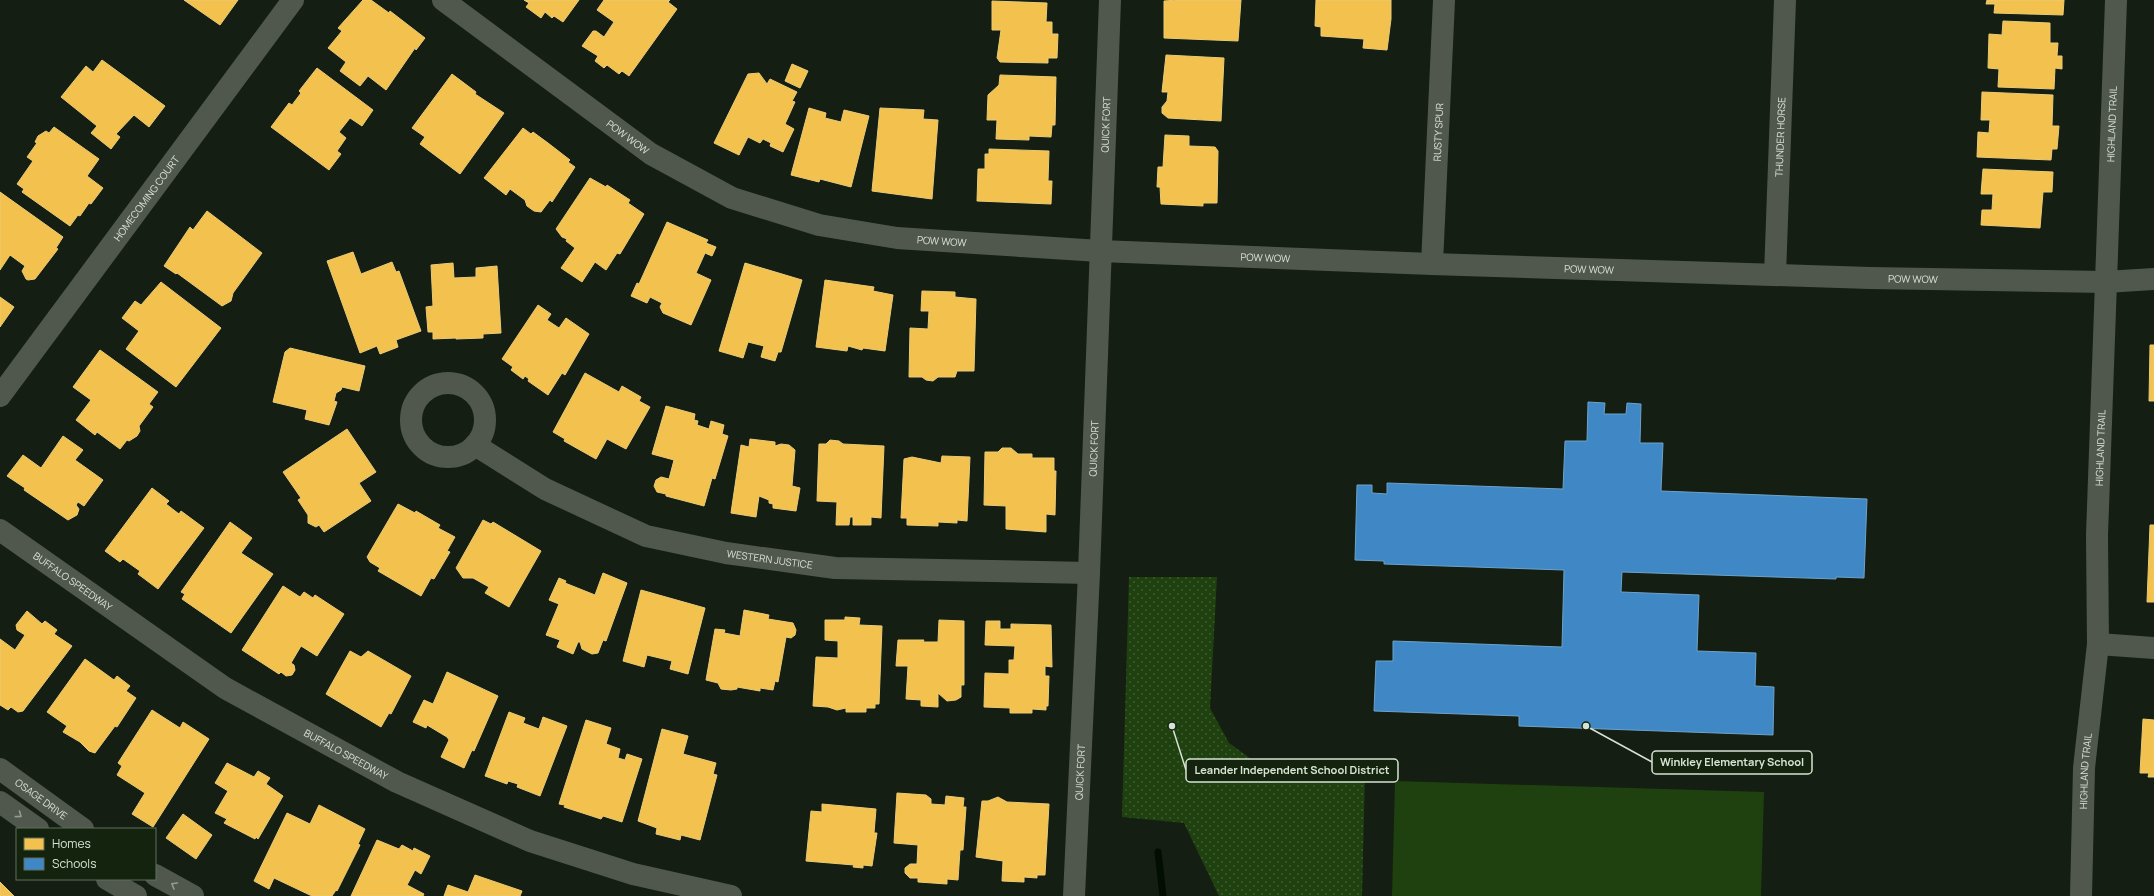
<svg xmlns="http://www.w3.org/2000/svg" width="2154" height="896" viewBox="0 0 2154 896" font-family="Manrope,sans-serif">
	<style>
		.grass { fill: #1f410f }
		.park { fill: url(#park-dots) }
		.homes { fill: #f2c14e; stroke: #eacb76 }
		.schools { fill: #3f88c5; stroke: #6da3c9 }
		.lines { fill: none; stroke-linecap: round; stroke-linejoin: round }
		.stream { stroke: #030e02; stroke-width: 7 }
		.minor { stroke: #50584e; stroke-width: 22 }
		.tertiary { stroke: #50584e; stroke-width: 22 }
		.oneway { stroke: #949d90 }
		.labels { text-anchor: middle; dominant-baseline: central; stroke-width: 4; stroke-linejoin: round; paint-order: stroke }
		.street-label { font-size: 10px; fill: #d7e2d3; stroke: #13230d }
		.leader { fill: none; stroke: #d7e2d3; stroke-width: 1.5 }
		.callout-dot { fill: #d7e2d3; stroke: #13230d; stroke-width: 1.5 }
		.callout { fill: #13230d; stroke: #d7e2d3; stroke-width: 1.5 }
		.callout-label { font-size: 11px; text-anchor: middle; font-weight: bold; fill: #d7e2d3 }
	</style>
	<defs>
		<pattern id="park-dots" width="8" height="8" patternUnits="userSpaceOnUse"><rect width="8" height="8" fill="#1f410f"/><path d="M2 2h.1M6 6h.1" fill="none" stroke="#3f5c31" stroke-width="1.8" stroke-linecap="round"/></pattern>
	</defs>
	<rect width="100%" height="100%" fill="#151e12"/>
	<polygon class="grass" points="1395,781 1764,792 1761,896 1392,896"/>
	<polygon class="park" points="1129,577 1217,577 1210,708 1229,743 1265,769 1365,775 1362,896 1219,896 1184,823 1122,817"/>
	<g class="homes">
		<polygon points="184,0 238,0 220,25"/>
		<polygon points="363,0 371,0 389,13 390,11 425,38 416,50 415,48 386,90 368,76 360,86 340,71 346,62 328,48 342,31 338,28"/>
		<polygon points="524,0 579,0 563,22 554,16 552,18 545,12 541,18 526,7 529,3"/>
		<polygon points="604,0 670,0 668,2 677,9 629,76 622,71 619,74 607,65 604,68 595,61 598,56 582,46 593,31 596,31 604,37 614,22 597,10"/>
		<polygon points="1177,0 1241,0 1238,41 1164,38 1164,1"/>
		<polygon points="1316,0 1391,0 1391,19 1387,50 1363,48 1364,39 1321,36 1321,27 1315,26"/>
		<polygon points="1987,0 2064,0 2063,15 1994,13 1995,4 1986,4"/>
		<polygon points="992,1 1047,3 1046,22 1052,22 1052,34 1058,34 1057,58 1048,58 1048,63 1000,62 997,58 1001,30 992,30"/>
		<polygon points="2003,21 2050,23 2050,43 2058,43 2057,56 2062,56 2062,69 2055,68 2054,89 1998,87 1999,69 1988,68 1989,34 2002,35"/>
		<polygon points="1166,55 1224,58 1221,121 1168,118 1162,113 1162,107 1167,101 1168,92 1162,92"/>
		<polygon points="102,60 165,106 149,127 134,115 116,134 120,137 111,149 91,133 97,126 61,97 86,66 93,72"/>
		<polygon points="792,64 808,71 800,88 785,81"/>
		<polygon points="317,68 373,110 362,126 350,118 339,132 346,138 337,151 341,154 329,170 271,127 289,103 292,105 301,93 299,91"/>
		<polygon points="759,73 767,84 770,79 797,92 792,101 795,102 785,124 794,129 783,152 770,146 771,143 763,139 760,143 748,137 739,155 714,143 748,74"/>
		<polygon points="452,74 476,92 475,94 504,113 460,174 420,144 425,137 412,128"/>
		<polygon points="1000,75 1056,77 1055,125 1052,125 1051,137 1029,136 1029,140 996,139 997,120 987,120 988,95 999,85"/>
		<polygon points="1982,92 2053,95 2052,126 2059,126 2057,149 2052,149 2051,160 1977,157 1978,132 1989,133 1990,120 1981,120"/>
		<polygon points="809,108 826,113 825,118 841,122 844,110 869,116 851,187 820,179 819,182 791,175"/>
		<polygon points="880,108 924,110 923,119 938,120 932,199 872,191"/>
		<polygon points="54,127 99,159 87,176 103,188 91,204 89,203 80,216 78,215 70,226 22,192 24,189 17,184 33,161 27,157 37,143 35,142 38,136 46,131 49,133"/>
		<polygon points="523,128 531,134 533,132 548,143 570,160 568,162 575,167 552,202 550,200 541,212 534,211 527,206 525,200 510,189 506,195 484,178"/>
		<polygon points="1165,135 1189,136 1189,146 1215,147 1218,151 1217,203 1203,203 1203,206 1161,204 1160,187 1157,187 1158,167 1163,167"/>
		<polygon points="989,149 1049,151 1048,181 1052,181 1051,204 977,201 978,169 985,169 985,154 989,154"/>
		<polygon points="1983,169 2053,172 2052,192 2043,192 2040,228 1981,225 1982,210 1992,210 1993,194 1981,194"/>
		<polygon points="590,178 606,187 607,185 630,200 628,203 644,214 620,254 617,253 606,270 595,262 582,282 561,268 575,248 566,241 567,239 562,237 556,229"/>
		<polygon points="0,192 63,237 56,248 58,249 35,279 28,280 26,279 22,271 25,266 10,255 0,270"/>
		<polygon points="207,211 262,253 233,293 231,301 222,306 177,273 176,274 164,266 190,227 193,230"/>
		<polygon points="667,222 708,240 706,243 716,247 712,256 705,253 696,273 711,280 691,325 663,313 660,307 662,303 650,297 647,303 631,296 637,283 639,284"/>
		<polygon points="353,252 361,274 392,262 396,272 399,271 421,331 396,340 398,347 380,354 377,346 360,353 327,261"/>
		<polygon points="453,263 454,278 476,277 476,268 497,266 501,333 483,334 483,338 456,339 456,338 433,339 433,332 428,332 426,307 433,306 431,265"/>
		<polygon points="745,263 802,280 781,352 778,352 775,361 761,357 764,346 748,342 743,358 719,351"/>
		<polygon points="825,280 874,287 873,291 893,295 885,351 863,348 862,350 848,346 847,351 816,347"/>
		<polygon points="161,282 221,328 176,387 126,349 139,331 122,318 135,301 141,305"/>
		<polygon points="922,291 955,292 955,297 976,299 974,371 957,371 955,377 938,377 933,381 926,380 922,377 909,377 910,328 928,329 929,311 921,311"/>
		<polygon points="0,297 14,307 0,327"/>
		<polygon points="538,305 551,314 547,320 559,328 566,318 589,334 565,375 562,373 548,395 528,381 529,379 525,376 523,379 511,370 513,367 502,359"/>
		<polygon points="2150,345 2154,345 2154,401 2149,401"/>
		<polygon points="290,348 365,366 359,391 342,387 341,390 336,393 334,401 337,402 329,425 305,419 307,410 273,402 285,352"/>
		<polygon points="100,350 158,392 149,404 153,407 139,426 140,431 137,436 129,441 127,440 120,449 97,432 95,435 76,420 91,400 73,387"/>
		<polygon points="585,373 619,392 622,386 641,397 639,401 650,407 626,449 607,439 596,459 564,441 565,439 553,432"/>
		<polygon points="666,406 695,414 694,420 698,421 697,425 709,429 711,421 724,425 722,434 728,436 715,479 712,478 704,506 666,496 666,494 657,492 654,486 656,480 661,477 669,479 674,460 652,454"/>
		<polygon points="347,429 376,472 359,483 371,501 324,532 319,525 316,527 308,523 308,515 298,500 301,498 283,472"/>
		<polygon points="63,436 83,450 75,460 103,480 84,506 78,502 76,505 79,509 77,515 68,520 24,490 25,488 7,476 23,455 41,468"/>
		<polygon points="750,439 775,442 775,446 781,444 789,445 795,450 792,486 800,488 796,511 773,508 773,504 769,503 769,500 759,496 756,517 731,513 741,445 749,447"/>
		<polygon points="830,440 839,441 843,444 884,446 881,518 871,517 871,525 853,525 853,517 850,517 849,525 836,525 837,502 817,501 819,444 826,444"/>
		<polygon points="1002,448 1011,448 1018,454 1032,454 1032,458 1054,458 1054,471 1056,471 1055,515 1046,514 1046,532 1006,529 1006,506 984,505 985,452 998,452"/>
		<polygon points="942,456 970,457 967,521 957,520 957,523 938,522 938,526 907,525 907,518 901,518 904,459 912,457 941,463"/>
		<polygon points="152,488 169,501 166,504 179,514 181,511 204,528 158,589 138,574 140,571 123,559 120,562 105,551"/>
		<polygon points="398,504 415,513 416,511 440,525 438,528 455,537 447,551 450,552 434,579 431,578 421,596 378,571 380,568 370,562 367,557"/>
		<polygon points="483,520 491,524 493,522 541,551 509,607 485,593 489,587 473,578 463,578 456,568"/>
		<polygon points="230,522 252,538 241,553 273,574 231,633 182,599 185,594 181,592"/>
		<polygon points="2150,525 2154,525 2154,602 2147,602"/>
		<polygon points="603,573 627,583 606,641 603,640 598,653 592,654 582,649 580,642 578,642 573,654 557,647 560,640 546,635 559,604 549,600 559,578 566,581 565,583 595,595"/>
		<polygon points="283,586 300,597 304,592 313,598 315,595 344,614 317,656 301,646 291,663 294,665 295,670 292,675 286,676 281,672 279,674 242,650"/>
		<polygon points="641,590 705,608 688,674 670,669 672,661 647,655 644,667 623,661"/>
		<polygon points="744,610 769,615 768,619 793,623 796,630 795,635 791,638 786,637 778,682 775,681 773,690 760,688 760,691 737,687 737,689 731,690 721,689 718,683 706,680 715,629 725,630 724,633 740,636"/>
		<polygon points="27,611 42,624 45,621 57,630 54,634 72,646 23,711 18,712 11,707 8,710 0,705 0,639 15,650 25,635 17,630 16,625"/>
		<polygon points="845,617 860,618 859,625 882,626 879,704 875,704 875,708 866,708 866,712 846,712 846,708 837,710 828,707 813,706 816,657 838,658 838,641 825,640 825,620 845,620"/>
		<polygon points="939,620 964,621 964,685 961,685 961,697 956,700 947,701 938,693 938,707 921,706 921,700 906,699 908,666 896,666 898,640 924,640 923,642 938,642"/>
		<polygon points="986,621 1000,621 1000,629 1011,629 1011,624 1051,625 1052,667 1045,666 1045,676 1049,676 1048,706 1046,706 1046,710 1032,709 1032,713 1010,713 1010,708 984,707 985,673 1009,674 1009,660 1014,660 1015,646 985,645"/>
		<polygon points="350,651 361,657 368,651 411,676 391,714 389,713 381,727 326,694"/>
		<polygon points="85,659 114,680 117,676 130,686 126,691 136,698 117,727 115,726 95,753 89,751 80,742 63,732 67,726 47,712"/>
		<polygon points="447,672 498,696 474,751 472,750 464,768 441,757 449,740 447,737 427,725 426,728 413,722 424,700 433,704"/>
		<polygon points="152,710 180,728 183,722 209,739 153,827 132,814 145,793 117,775 122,766 118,763"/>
		<polygon points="509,712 525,718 523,723 539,729 543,717 567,726 540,796 517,787 518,784 508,781 507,784 485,776"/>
		<polygon points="2143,719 2154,720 2154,777 2148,777 2149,773 2140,773"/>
		<polygon points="586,720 611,728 606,744 620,749 618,758 625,760 627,754 642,759 622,822 603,816 601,819 564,807 565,805 559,804"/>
		<polygon points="662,729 688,736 683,754 716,763 713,774 717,775 700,840 681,835 680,840 656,834 657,828 638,821"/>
		<polygon points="227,763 254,777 258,771 270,778 266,784 283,796 258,839 256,837 255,839 224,823 227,819 215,813 228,791 215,783"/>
		<polygon points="897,793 926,795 931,799 931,804 945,805 946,796 964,798 963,807 966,807 963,850 960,850 958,880 947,879 947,884 918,882 918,878 910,878 905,873 905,868 910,864 917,864 918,845 894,843"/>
		<polygon points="998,797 1007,802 1049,804 1045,875 1037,875 1037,878 1024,877 1024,882 1002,881 1003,861 976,857 982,801 988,801"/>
		<polygon points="822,804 876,809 874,833 877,833 872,866 863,865 863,868 853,867 854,865 806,861 811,811 822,812"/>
		<polygon points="319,805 365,829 358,844 360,845 337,891 336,890 332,896 312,896 274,878 269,889 254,881 287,813 310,824"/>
		<polygon points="183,814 212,835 196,859 166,838"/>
		<polygon points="377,840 399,849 402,845 413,851 414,848 430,856 421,874 415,870 407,885 424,894 423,896 351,896"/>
		<polygon points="475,875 522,891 520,896 444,896 448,885 468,892"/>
		<polygon points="0,882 14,896 0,896"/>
	</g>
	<polygon class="schools" points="1588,402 1605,403 1604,414 1626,414 1627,403 1641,404 1640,443 1663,443 1661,491 1867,499 1864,578 1836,577 1836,579 1622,572 1621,592 1699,595 1697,651 1756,653 1755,686 1774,687 1773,735 1519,726 1519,716 1374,711 1376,661 1393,661 1393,641 1562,647 1564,570 1384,564 1384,561 1355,560 1357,485 1372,485 1372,493 1387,494 1387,483 1563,489 1565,441 1587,441"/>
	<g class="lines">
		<polyline class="stream" points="1158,852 1163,896"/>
		<g class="minor">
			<path id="s1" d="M 443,0 L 651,154 L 732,198 L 819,225 L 897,238 L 1100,251 L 1432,264 L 1870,278 L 2105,282 L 2154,279"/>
			<path id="s2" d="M 1432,264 L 1444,0"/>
			<path id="s3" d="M 1775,275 L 1785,0"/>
			<circle cx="448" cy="420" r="37"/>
			<path id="s4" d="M 0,396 L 293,0"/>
			<path id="s5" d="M 475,445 L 545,489 L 646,536 L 726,553 L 835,568 L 1089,573"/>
			<path id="s6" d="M 0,530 L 225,688 L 397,782 L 530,841 L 633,874 L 731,896"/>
			<polyline points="2098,644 2154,648"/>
			<path id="s7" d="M 1074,896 L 1089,573 L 1110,0"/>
			<path id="s8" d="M 2081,896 L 2084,768 L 2098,644 L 2097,535 L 2116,0"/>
		</g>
		<g class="tertiary">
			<path id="s9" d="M 0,769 L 83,829"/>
			<polyline points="0,802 38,829"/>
			<polyline points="155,875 193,896"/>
			<polyline points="107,879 136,896"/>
		</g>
	</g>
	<defs><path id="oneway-chevron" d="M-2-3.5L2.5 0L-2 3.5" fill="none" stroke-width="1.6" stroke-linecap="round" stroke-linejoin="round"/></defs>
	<g class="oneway">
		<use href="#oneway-chevron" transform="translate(19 815) rotate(36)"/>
		<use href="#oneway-chevron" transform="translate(174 885) rotate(-150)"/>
	</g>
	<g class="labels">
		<g class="street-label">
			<text stroke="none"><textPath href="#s7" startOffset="772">QUICK FORT</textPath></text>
			<text stroke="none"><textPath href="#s8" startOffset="773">HIGHLAND TRAIL</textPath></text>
			<text stroke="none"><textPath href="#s2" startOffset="132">RUSTY SPUR</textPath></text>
			<text stroke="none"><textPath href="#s1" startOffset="230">POW WOW</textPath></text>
			<text stroke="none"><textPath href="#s3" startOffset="138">THUNDER HORSE</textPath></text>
			<text stroke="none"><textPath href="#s4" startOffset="246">HOMECOMING COURT</textPath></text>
			<text stroke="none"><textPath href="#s1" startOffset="566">POW WOW</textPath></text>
			<text stroke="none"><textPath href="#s1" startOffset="890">POW WOW</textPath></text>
			<text stroke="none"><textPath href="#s1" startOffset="1214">POW WOW</textPath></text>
			<text stroke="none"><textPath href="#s1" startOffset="1538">POW WOW</textPath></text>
			<text stroke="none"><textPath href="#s7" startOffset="448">QUICK FORT</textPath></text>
			<text stroke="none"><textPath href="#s8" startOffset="449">HIGHLAND TRAIL</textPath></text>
			<text stroke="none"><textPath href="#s5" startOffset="320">WESTERN JUSTICE</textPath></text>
			<text stroke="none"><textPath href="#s6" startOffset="89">BUFFALO SPEEDWAY</textPath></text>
			<text stroke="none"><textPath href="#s6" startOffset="413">BUFFALO SPEEDWAY</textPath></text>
			<text stroke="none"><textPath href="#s7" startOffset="124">QUICK FORT</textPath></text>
			<text stroke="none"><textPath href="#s8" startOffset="125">HIGHLAND TRAIL</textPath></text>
			<text stroke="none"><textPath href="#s9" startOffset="51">OSAGE DRIVE</textPath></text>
		</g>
	</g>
	<path class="leader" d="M1586 726L1652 762M1172 726L1186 770"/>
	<g class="callout-dot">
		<circle cx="1586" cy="726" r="4"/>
		<circle cx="1172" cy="726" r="4"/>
	</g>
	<g class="callout">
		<rect x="1652" y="751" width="160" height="23" rx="4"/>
		<rect x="1186" y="759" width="212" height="23" rx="4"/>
	</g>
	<g class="callout-label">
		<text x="1732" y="766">Winkley Elementary School</text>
		<text x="1292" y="774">Leander Independent School District</text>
	</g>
	<rect x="16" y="828" width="140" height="52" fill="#13230d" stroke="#616f5c"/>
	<rect x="24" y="838" width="20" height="12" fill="#f2c14e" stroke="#616f5c"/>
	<text x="52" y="848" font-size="12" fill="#d7e2d3">Homes</text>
	<rect x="24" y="858" width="20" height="12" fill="#3f88c5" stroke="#616f5c"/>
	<text x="52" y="868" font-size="12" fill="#d7e2d3">Schools</text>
</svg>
